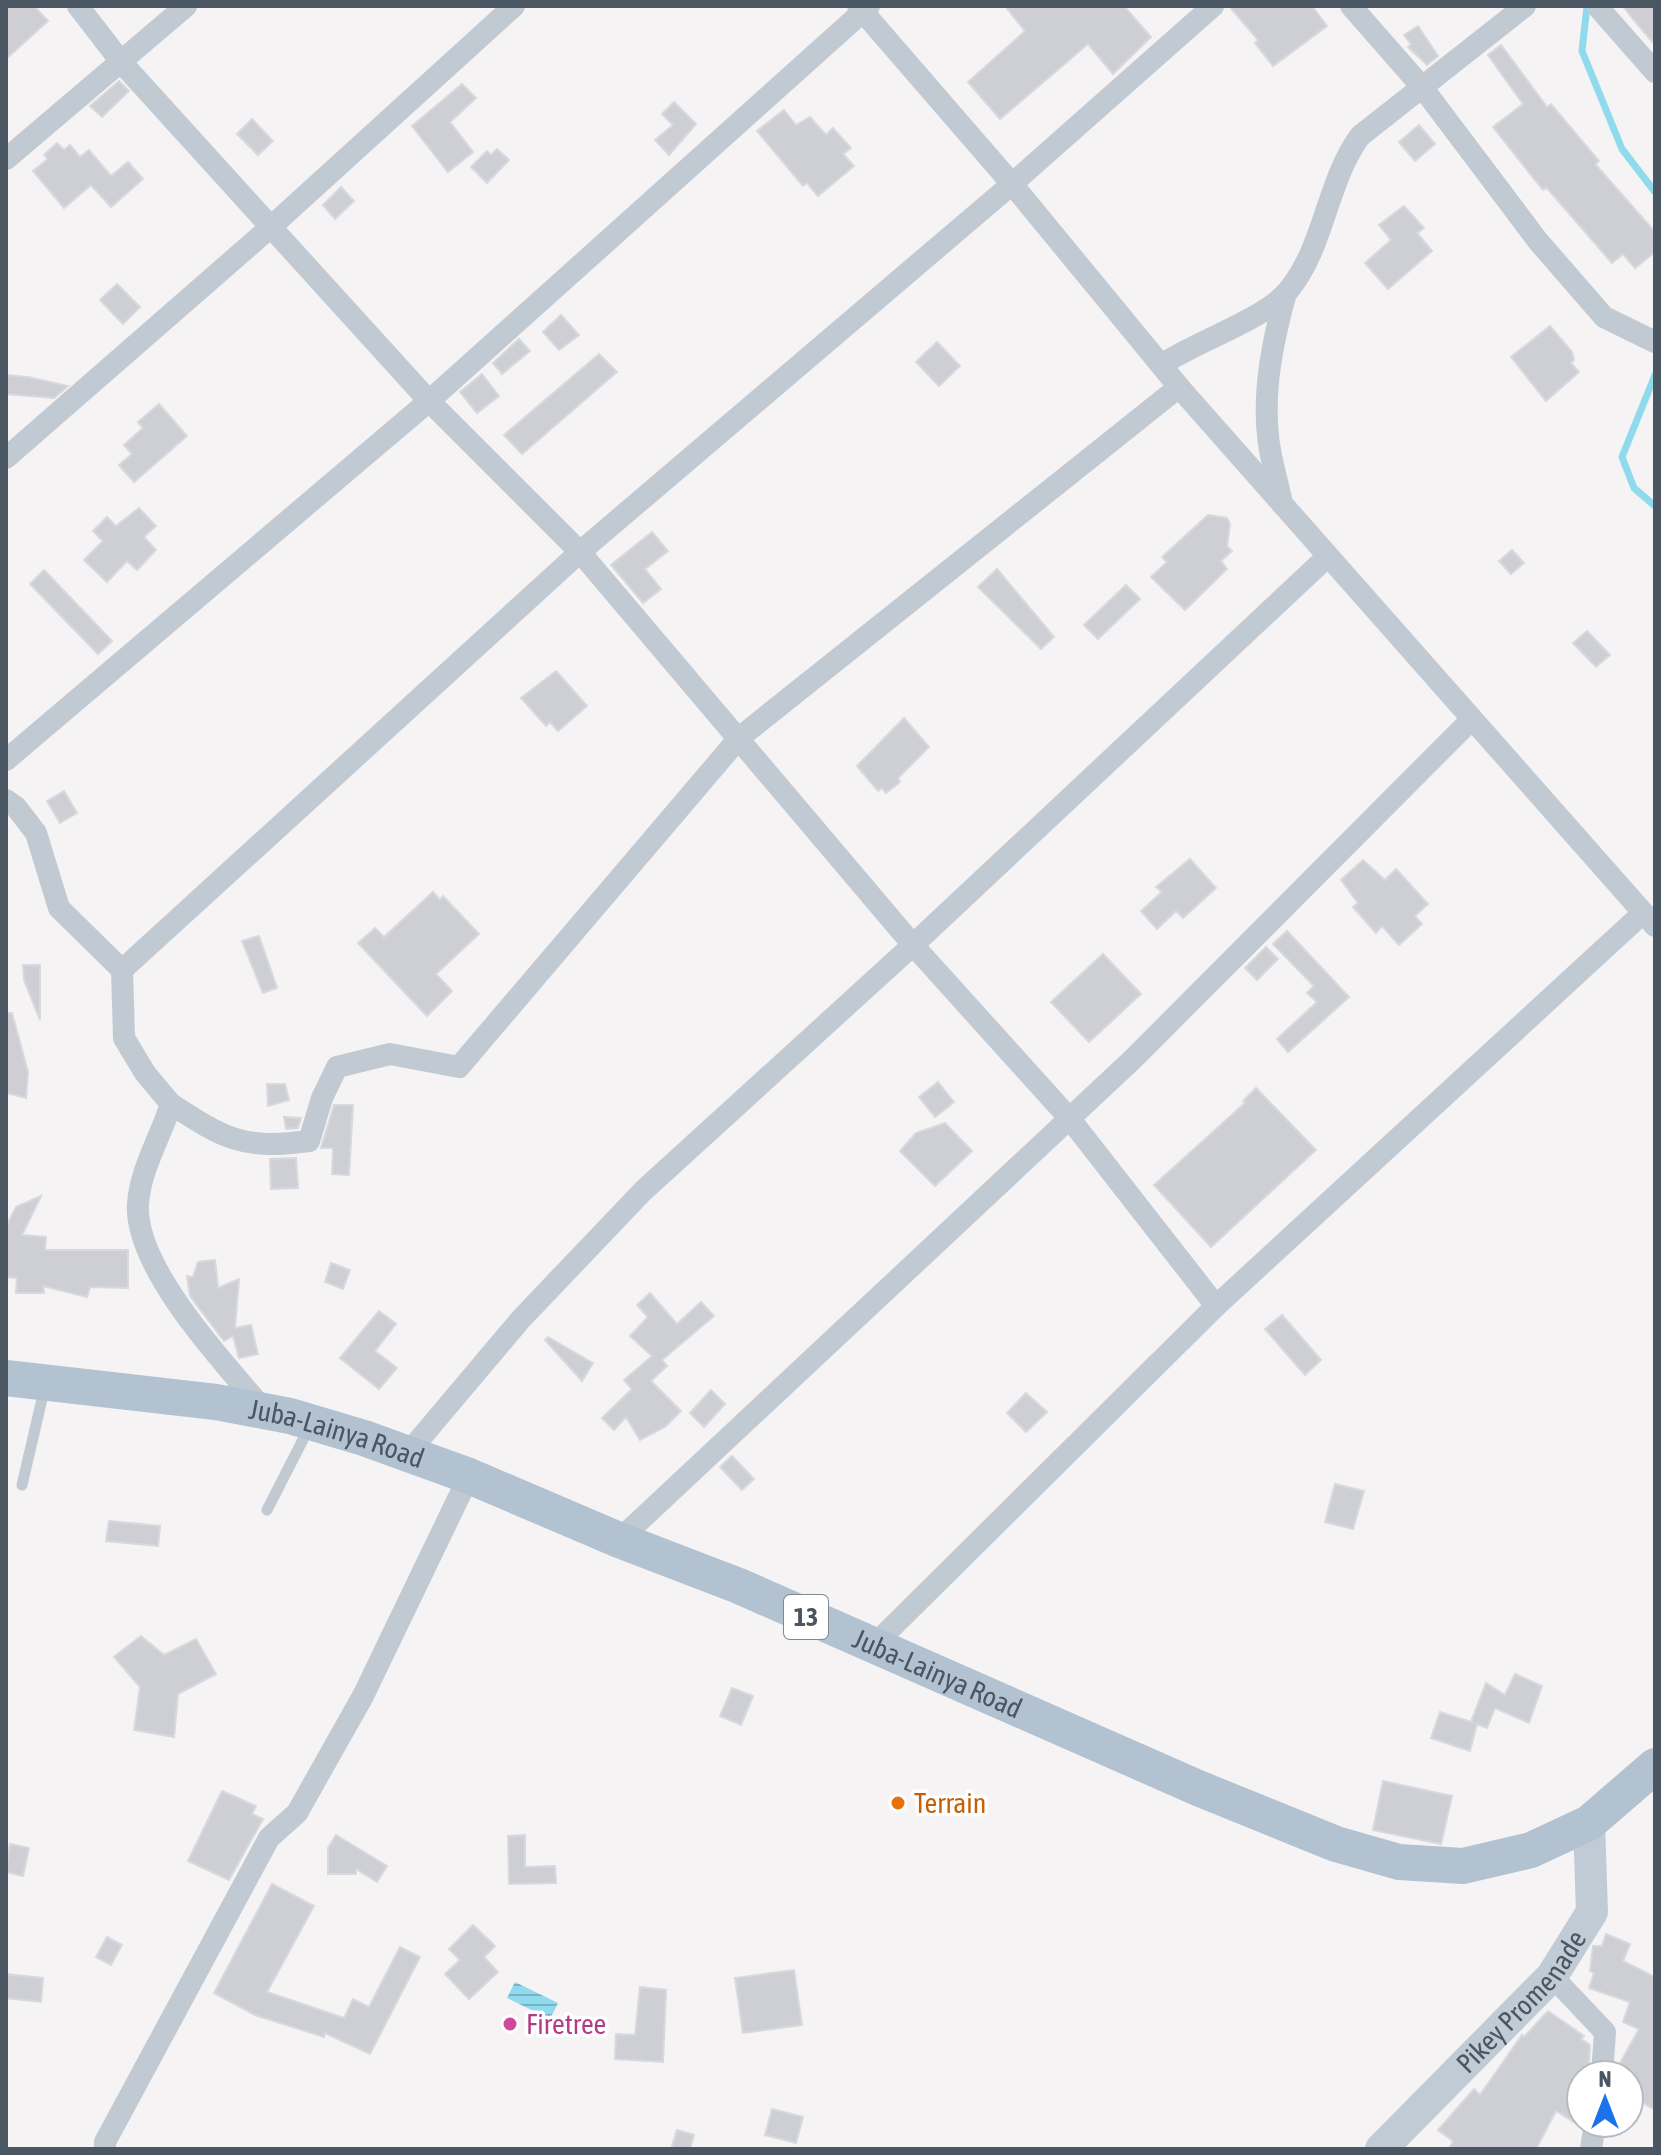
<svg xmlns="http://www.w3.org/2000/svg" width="1661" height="2155" viewBox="0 0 1661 2155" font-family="'Asap Condensed',sans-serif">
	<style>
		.water { fill: url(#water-rules) }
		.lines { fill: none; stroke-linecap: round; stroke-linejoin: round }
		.stream { stroke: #90daee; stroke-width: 7 }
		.building { fill: #cdcfd5; stroke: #d7d9de; stroke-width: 2 }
		.lane { stroke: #c1cad2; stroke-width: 11 }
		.street { stroke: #c1cad2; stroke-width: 22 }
		.secondary { stroke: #c1cbd6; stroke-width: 32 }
		.primary { stroke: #b3c2d1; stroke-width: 36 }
		.food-dot { fill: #e8710a; stroke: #fff; stroke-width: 3 }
		.hotel-dot { fill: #d1479c; stroke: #fff; stroke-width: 3 }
		.labels { text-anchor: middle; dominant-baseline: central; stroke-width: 7; stroke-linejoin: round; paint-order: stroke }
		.shield { fill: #fff; stroke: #808990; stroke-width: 2 }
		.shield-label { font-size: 26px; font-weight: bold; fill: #4a5661 }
		.street-label { font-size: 28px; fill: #4a5661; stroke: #fff }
		.food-label { font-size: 28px; fill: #c56008; stroke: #fff; text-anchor: start }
		.hotel-label { font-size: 28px; fill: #b23c85; stroke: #fff; text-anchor: start }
	</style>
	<defs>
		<pattern id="water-rules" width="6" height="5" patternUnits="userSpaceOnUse" patternTransform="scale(2)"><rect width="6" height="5" fill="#90daee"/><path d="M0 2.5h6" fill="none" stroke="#78b4c4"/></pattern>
	</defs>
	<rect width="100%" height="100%" fill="#f5f3f3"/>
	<polygon class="water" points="515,1982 558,2003 550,2019 507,1998"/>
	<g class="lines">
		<g class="stream">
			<polyline points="1587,6 1582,51 1622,149 1655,192"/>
			<polyline points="1655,375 1622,457 1634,488 1655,506"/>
		</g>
	</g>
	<g class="building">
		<polygon points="6,6 34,6 48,21 6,59"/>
		<polygon points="1005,6 1124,6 1151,37 1113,74 1088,44 1000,119 968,82 1025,31"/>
		<polygon points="1229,6 1312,6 1327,26 1273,66 1255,43 1258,40"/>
		<polygon points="1623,6 1655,6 1655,45 1632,18"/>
		<polygon points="1418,26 1438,56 1427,65 1408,47 1411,44 1404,35"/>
		<polygon points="1501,45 1547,107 1551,104 1599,161 1595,164 1655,232 1655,252 1635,268 1623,254 1612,263 1546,187 1543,190 1493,127 1523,104 1488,55"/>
		<polygon points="119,81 129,91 102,117 90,106"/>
		<polygon points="462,84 476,98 450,122 473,152 448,172 412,126"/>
		<polygon points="674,102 696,124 669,155 655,140 673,125 662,114"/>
		<polygon points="784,110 796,125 810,117 826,135 833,128 851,148 843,154 854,166 818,196 807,183 803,186 757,131"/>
		<polygon points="252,119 273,141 258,155 237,134"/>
		<polygon points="1419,125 1435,144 1415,161 1399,142"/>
		<polygon points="57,143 64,150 70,145 80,157 89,150 111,176 128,162 143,179 111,207 91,185 64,208 33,171 48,159 44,155"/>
		<polygon points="497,149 509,160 487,183 471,167 487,151 491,155"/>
		<polygon points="341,187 354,201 335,219 323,205"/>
		<polygon points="1404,206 1424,228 1417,233 1432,251 1388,289 1365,263 1391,240 1379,225"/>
		<polygon points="117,284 140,307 123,324 100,300"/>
		<polygon points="561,315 579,335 559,350 543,332"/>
		<polygon points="1550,326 1572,352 1574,360 1571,363 1579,372 1546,401 1511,357"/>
		<polygon points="519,339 530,351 502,374 493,363"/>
		<polygon points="937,342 960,366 939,386 916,362"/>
		<polygon points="599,354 617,372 522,454 504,435"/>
		<polygon points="482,374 499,396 477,413 460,392"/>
		<polygon points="6,375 28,377 68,386 54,398 6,394"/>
		<polygon points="159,404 187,436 134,482 119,465 132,454 124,445 143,428 138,422"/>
		<polygon points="139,508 156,526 144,537 156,550 137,570 127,561 107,582 84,560 103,541 93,531 107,517 116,526"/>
		<polygon points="1208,515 1227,518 1230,524 1227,546 1232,551 1221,561 1227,569 1185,610 1151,577 1167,562 1162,557"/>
		<polygon points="652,532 668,551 645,569 661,589 643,603 611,565"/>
		<polygon points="1512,550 1524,563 1511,574 1499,561"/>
		<polygon points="997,569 1054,637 1041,649 978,587"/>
		<polygon points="44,570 112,641 98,654 30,584"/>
		<polygon points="1126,585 1140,599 1098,639 1084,625"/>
		<polygon points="1587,631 1610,655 1596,667 1573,643"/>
		<polygon points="556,671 587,706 558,731 550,722 546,726 521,698"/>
		<polygon points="904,718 929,747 898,778 900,782 886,793 882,788 878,791 857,766"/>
		<polygon points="64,791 77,813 60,823 47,801"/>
		<polygon points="1190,859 1216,888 1183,918 1176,911 1157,929 1141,911 1162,892 1156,887"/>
		<polygon points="1363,860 1385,880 1396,869 1428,904 1415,916 1422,924 1399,945 1382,926 1376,933 1353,907 1358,903 1341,880"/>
		<polygon points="433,892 440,900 443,896 479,934 436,974 452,991 427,1016 358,943 375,928 384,937"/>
		<polygon points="1287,931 1349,997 1288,1052 1277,1039 1317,1002 1307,993 1314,986 1273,944"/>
		<polygon points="259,936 277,988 263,993 242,941"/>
		<polygon points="1266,947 1278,959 1257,980 1245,968"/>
		<polygon points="1103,954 1141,994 1089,1042 1051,1002"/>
		<polygon points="23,965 40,965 40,1020 24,980"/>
		<polygon points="6,1013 12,1013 28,1072 26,1098 6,1093"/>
		<polygon points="938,1082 954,1102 935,1117 919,1097"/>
		<polygon points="267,1084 285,1084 289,1100 268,1106"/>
		<polygon points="1256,1088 1316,1150 1211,1247 1154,1185 1245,1103 1243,1101"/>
		<polygon points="334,1105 353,1105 349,1175 332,1174 333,1148 321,1148"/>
		<polygon points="284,1117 301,1118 298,1128 286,1129"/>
		<polygon points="945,1123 972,1151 935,1186 900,1151 916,1133"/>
		<polygon points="296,1158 298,1188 271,1189 270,1159"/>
		<polygon points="41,1196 22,1235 46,1237 45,1250 128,1250 128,1288 90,1287 87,1297 43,1286 44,1293 16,1293 17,1278 6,1277 6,1227 16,1207"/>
		<polygon points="215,1260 218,1288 239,1279 235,1328 251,1325 258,1354 239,1358 233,1336 224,1341 190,1296 187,1276 193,1277 198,1262"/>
		<polygon points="331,1263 350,1270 343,1289 325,1282"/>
		<polygon points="650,1293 677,1324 701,1302 714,1316 662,1360 667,1366 651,1381 681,1411 665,1427 640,1440 626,1417 614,1430 602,1418 632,1389 624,1380 652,1356 630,1336 648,1317 637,1305"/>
		<polygon points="379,1311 396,1324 375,1351 397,1368 379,1389 340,1358"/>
		<polygon points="1282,1315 1321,1360 1305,1375 1265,1329"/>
		<polygon points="548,1337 593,1363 582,1381 545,1340"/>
		<polygon points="711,1390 725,1404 704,1427 690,1413"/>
		<polygon points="1026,1393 1047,1412 1026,1432 1007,1413"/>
		<polygon points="732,1456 754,1479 742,1490 720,1467"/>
		<polygon points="1335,1484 1364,1491 1353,1529 1325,1522"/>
		<polygon points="109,1521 160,1526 158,1546 106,1541"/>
		<polygon points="141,1636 164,1655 196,1639 216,1674 178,1694 174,1737 134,1730 140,1687 114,1657"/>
		<polygon points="1515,1674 1542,1686 1529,1723 1495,1708 1487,1728 1477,1724 1470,1751 1431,1738 1440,1712 1474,1723 1471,1722 1486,1683 1505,1695"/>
		<polygon points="732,1688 753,1696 741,1725 720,1716"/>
		<polygon points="1383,1781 1452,1796 1441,1844 1373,1830"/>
		<polygon points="222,1791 256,1806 252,1814 263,1819 229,1880 188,1861"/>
		<polygon points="336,1835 387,1866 377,1882 356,1869 356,1874 328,1874 328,1848"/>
		<polygon points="525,1835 525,1867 555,1866 556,1883 509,1884 508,1836"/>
		<polygon points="10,1844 29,1848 23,1876 6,1872"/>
		<polygon points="272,1884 314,1906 267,1992 344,2018 353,1999 369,2007 400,1947 420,1957 370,2054 325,2033 324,2037 255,2015 214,1993"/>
		<polygon points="473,1925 495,1946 484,1957 498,1972 469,1999 445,1974 460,1960 449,1949"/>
		<polygon points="1606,1934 1630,1944 1623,1961 1655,1977 1655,2110 1629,2095 1629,2074 1618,2067 1639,2029 1623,2022 1630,2002 1589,1988 1594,1973 1590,1971 1593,1946 1602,1946"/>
		<polygon points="107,1937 122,1945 111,1965 96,1957"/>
		<polygon points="794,1970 802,2025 743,2033 735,1978"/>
		<polygon points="6,1974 43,1978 41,2002 6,1998"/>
		<polygon points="640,1987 666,1990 663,2062 615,2059 616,2034 635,2035"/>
		<polygon points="1548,2011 1584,2036 1581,2039 1590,2045 1589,2063 1572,2087 1581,2091 1581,2109 1574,2122 1556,2111 1536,2149 1449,2149 1453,2141 1438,2130 1474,2089 1480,2095 1522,2035 1524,2037"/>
		<polygon points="772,2109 803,2117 796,2143 765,2135"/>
		<polygon points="677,2130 694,2135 690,2149 671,2149"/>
	</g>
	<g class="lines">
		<g class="lane">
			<polyline points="22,1485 45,1386"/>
			<polyline points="267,1510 310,1426"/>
		</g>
		<g class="street">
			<polyline points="78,6 122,63 429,401 580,552 913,945 1070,1119 1216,1306 872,1647"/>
			<polyline points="858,6 1012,184 1179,387 1655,926"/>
			<polyline points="1351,6 1422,87 1538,241 1604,317 1655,342"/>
			<polyline points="1597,6 1655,72"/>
			<polyline points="6,159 186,6"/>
			<path d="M 1161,365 C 1195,342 1265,319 1288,291 C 1325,246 1326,183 1360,136 L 1525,6"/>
			<polyline points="6,458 273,225 514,6"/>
			<path d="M 1282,504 C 1278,482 1270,459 1268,436 C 1263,388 1273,339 1286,293"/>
			<polyline points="6,760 429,401 869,6"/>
			<path d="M 6,800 L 16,807 L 36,833 L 59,908 L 122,970 L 124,1038 L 145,1073 L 171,1104 C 161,1136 140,1170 138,1204 C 134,1268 225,1364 265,1411"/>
			<polyline points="122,970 580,552 1012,184 1213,6"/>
			<path d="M 171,1104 C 225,1139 243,1150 309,1141 L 322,1098 L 337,1067 L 390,1054 L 459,1067 L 739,738 L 1179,387"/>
			<polyline points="1216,1306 1643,913"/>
			<polyline points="408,1453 521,1319 643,1191 913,945 1327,557"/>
			<polyline points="619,1540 1133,1059 1471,720"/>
			<polyline points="1552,1976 1605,2032 1602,2075"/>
			<polyline points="105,2149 105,2142 269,1838 297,1813 363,1696 469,1476"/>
			<polyline points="1591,2149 1595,2123"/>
		</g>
		<path class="secondary" id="s1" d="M 1381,2149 L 1552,1976 L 1592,1912 L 1589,1823"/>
		<path class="primary" id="s2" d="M 6,1378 L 216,1402 L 290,1416 L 364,1438 L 469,1476 L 619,1540 L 739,1586 L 1198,1788 L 1336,1844 L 1399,1862 L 1463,1866 L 1531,1850 L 1589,1823 L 1655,1766"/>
	</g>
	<circle class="food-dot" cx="898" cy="1803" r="8"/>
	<circle class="hotel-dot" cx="510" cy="2024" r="8"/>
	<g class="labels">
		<rect class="shield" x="784" y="1595" width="44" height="44" rx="6"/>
		<g class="shield-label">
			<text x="806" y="1617">13</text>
		</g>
		<g class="street-label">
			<text stroke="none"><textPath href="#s2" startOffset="336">Juba-Lainya Road</textPath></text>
			<text stroke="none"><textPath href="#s2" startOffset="984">Juba-Lainya Road</textPath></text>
			<text stroke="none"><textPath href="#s1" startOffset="204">Pikey Promenade</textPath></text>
		</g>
		<g class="food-label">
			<text x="914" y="1803">Terrain</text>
		</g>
		<g class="hotel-label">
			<text x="526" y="2024">Firetree</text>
		</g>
	</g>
	<rect width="1661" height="2155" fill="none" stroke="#4a5661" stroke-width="16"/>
	<g transform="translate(1605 2099)"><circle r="38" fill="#ffffff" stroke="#b7bbc0" stroke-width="2"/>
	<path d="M0-6L14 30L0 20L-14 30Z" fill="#1a73e8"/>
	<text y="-12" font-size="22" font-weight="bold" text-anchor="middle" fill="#4a5661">N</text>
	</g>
</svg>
